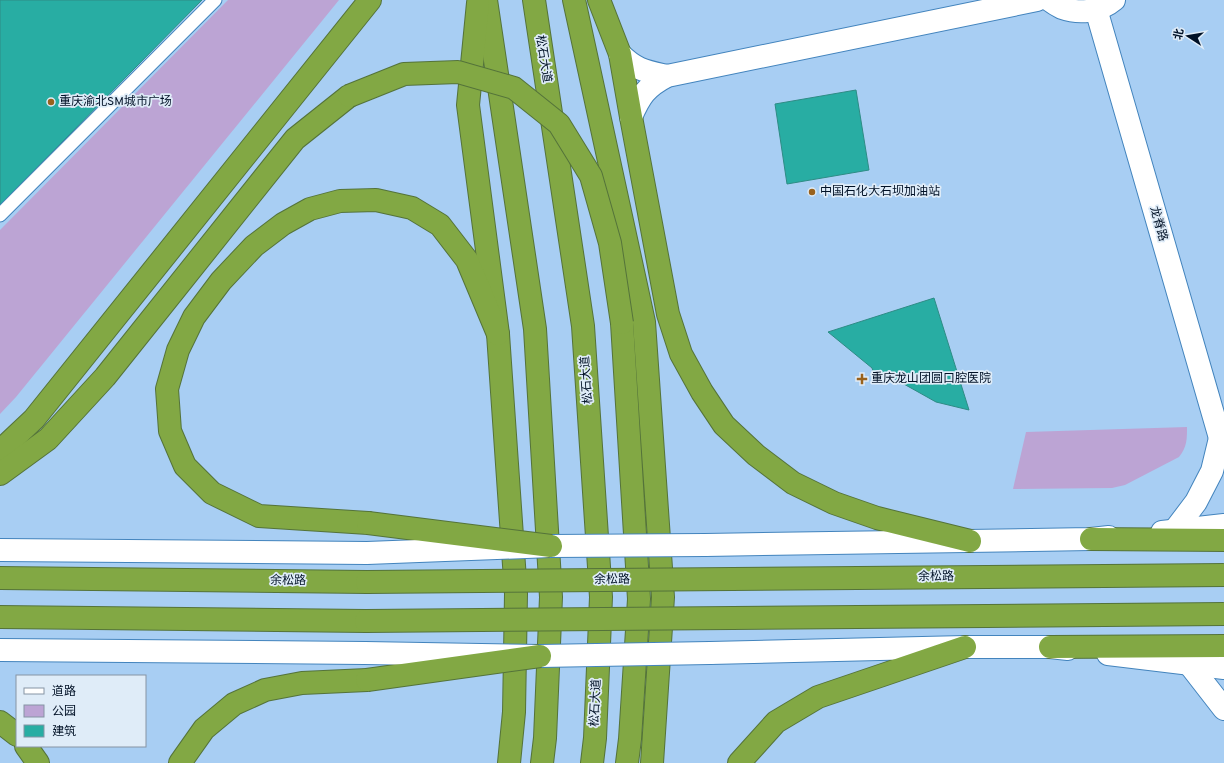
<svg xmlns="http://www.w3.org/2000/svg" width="1224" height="763" viewBox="0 0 1224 763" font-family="Overpass,'Noto Sans SC',sans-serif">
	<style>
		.green { fill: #bca4d4 }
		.building { fill: #28ada3; stroke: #2e8c85 }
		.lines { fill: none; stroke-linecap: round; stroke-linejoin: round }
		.lane-casing { stroke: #4384bd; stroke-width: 15 }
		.street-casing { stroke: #4384bd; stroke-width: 24 }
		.secondary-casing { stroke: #4384bd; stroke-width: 24 }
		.highway-casing { stroke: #54733a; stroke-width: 24 }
		.lane { stroke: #fff; stroke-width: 13 }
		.street { stroke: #fff; stroke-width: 22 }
		.secondary { stroke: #fff; stroke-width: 22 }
		.highway { stroke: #82a844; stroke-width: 22 }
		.secondary-bridge-casing { stroke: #4384bd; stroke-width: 24; stroke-linecap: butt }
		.highway-bridge-casing { stroke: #54733a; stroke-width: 24; stroke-linecap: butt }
		.secondary-bridge { stroke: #fff; stroke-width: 22 }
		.highway-bridge { stroke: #82a844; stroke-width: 22 }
		.poi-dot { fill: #99621c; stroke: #dfecf8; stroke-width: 1.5 }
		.labels { text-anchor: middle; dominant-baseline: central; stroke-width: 3.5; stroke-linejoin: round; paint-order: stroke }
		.street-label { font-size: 12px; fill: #001126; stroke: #dfecf8 }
		.poi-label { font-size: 12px; fill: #001126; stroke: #dfecf8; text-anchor: start }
	</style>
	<rect width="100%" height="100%" fill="#a8cef3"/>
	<g class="green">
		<polygon points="228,0 339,0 16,397 0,414 0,230"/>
		<path d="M 1187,427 C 1187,439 1187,447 1179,457 L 1125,485 L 1112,488 L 1013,489 L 1026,432 Z"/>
	</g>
	<g class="building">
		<polygon points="0,0 202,0 0,205"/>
		<polygon points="856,90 869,170 787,184 775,104"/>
		<polygon points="934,298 969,410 936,402 886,374 876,378 872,368 828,332"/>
	</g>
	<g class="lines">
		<g class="lane-casing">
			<polyline id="lane" points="0,215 215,0"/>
		</g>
		<g class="street-casing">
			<g id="street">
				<path d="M 620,54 C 636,70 645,71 667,76"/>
				<path d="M 631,117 C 640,96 646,87 667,76 L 1037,0"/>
			</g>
		</g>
		<g class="secondary-casing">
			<g id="secondary">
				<path d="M 1049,0 C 1053,3 1058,6 1062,8 C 1079,14 1100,12 1114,0"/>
				<polyline points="1096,9 1220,438"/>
				<polyline points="1174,531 1196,502 1212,471 1220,438 1224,443"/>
				<polyline points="1162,532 1224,525"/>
				<polyline points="705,545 1091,539 1109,537"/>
				<polyline points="0,550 367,553"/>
				<polyline points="0,650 365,653"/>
				<polyline points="710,653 965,647 1050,647 1068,649"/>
				<polyline points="1108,654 1224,668"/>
				<polyline points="1189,664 1224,709"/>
			</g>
		</g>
		<g class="highway-casing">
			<g id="highway">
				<polyline points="486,0 535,329 551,597 545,738 542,763"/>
				<polyline points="534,0 583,326 601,597 595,738 592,763"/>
				<polyline points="574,0 644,322 663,597 652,763"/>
				<polyline points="599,0 620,54 631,117 668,314 681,354 702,392 724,425 756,455 793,483 834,503 877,518 970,541"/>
				<polyline points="478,3 468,105 498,334 516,594 514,712 509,763"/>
				<polyline points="622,323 639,599 630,739 627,763"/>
				<polyline points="0,451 34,419 370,0"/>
				<polyline points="0,474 48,439 105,377 295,139 349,96"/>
				<polyline points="368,523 259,516 212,493 185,466 170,431 167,389 178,350 194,317 221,281 254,246 283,224 310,209 340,201 376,200 412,208 440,225 467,260 498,334"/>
				<polyline points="1091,539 1224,540"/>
				<polyline points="0,578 367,582"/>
				<polyline points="0,617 366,621"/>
				<polyline points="1050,647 1224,646"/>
				<polyline points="0,722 17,735"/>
				<polyline points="26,746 38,763"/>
				<polyline points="180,763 204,729 234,704 265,690 302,683 367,680"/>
				<polyline points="739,763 776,722 818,697 965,647"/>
			</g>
		</g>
		<use href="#lane" class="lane"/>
		<use href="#street" class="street"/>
		<use href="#secondary" class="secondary"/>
		<use href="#highway" class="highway"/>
		<g class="secondary-bridge-casing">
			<g id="secondary-bridge">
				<polyline points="367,553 551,546 705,545"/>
				<polyline points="365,653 540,656 710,653"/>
			</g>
		</g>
		<g class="highway-bridge-casing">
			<g id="highway-bridge">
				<polyline points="349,96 404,74 458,72 514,88 559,124 591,176 610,243 622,323"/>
				<polyline points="368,523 551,546"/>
				<polyline points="367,582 1224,575"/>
				<polyline points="366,621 1224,614"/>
				<polyline points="367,680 540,656"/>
			</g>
		</g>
		<use href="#secondary-bridge" class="secondary-bridge"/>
		<use href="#highway-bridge" class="highway-bridge"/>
	</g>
	<g class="poi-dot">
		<circle cx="51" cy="102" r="4"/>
		<circle cx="812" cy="192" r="4"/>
		<path d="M860 373h4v4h4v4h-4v4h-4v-4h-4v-4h4z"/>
	</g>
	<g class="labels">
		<g class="street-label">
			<text transform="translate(543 59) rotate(81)">松石大道</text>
			<text transform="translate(1158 224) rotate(74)">龙脊路</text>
			<text transform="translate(587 380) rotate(-94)">松石大道</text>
			<text transform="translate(936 577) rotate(-1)">余松路</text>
			<text transform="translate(612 580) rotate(-1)">余松路</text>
			<text transform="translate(288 581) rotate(1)">余松路</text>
			<text transform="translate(596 703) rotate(-87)">松石大道</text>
		</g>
		<g class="poi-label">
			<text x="59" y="102">重庆渝北SM城市广场</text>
			<text x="820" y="192">中国石化大石坝加油站</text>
			<text x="871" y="379">重庆龙山团圆口腔医院</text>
		</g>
	</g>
	<rect x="16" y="675" width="130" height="72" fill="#dfecf8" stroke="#8694a4"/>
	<rect x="24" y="688" width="20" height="6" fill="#ffffff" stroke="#8694a4"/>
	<text x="52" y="695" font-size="12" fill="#001126">道路</text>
	<rect x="24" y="705" width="20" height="12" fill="#bca4d4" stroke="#8694a4"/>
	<text x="52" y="715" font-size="12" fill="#001126">公园</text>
	<rect x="24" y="725" width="20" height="12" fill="#28ada3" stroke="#8694a4"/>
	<text x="52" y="735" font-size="12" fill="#001126">建筑</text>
	<g transform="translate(1188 36) rotate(282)" stroke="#dfecf8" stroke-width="3" paint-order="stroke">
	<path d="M0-3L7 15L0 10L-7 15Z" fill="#001126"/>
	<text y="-6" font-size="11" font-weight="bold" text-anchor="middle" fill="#001126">北</text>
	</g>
</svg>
